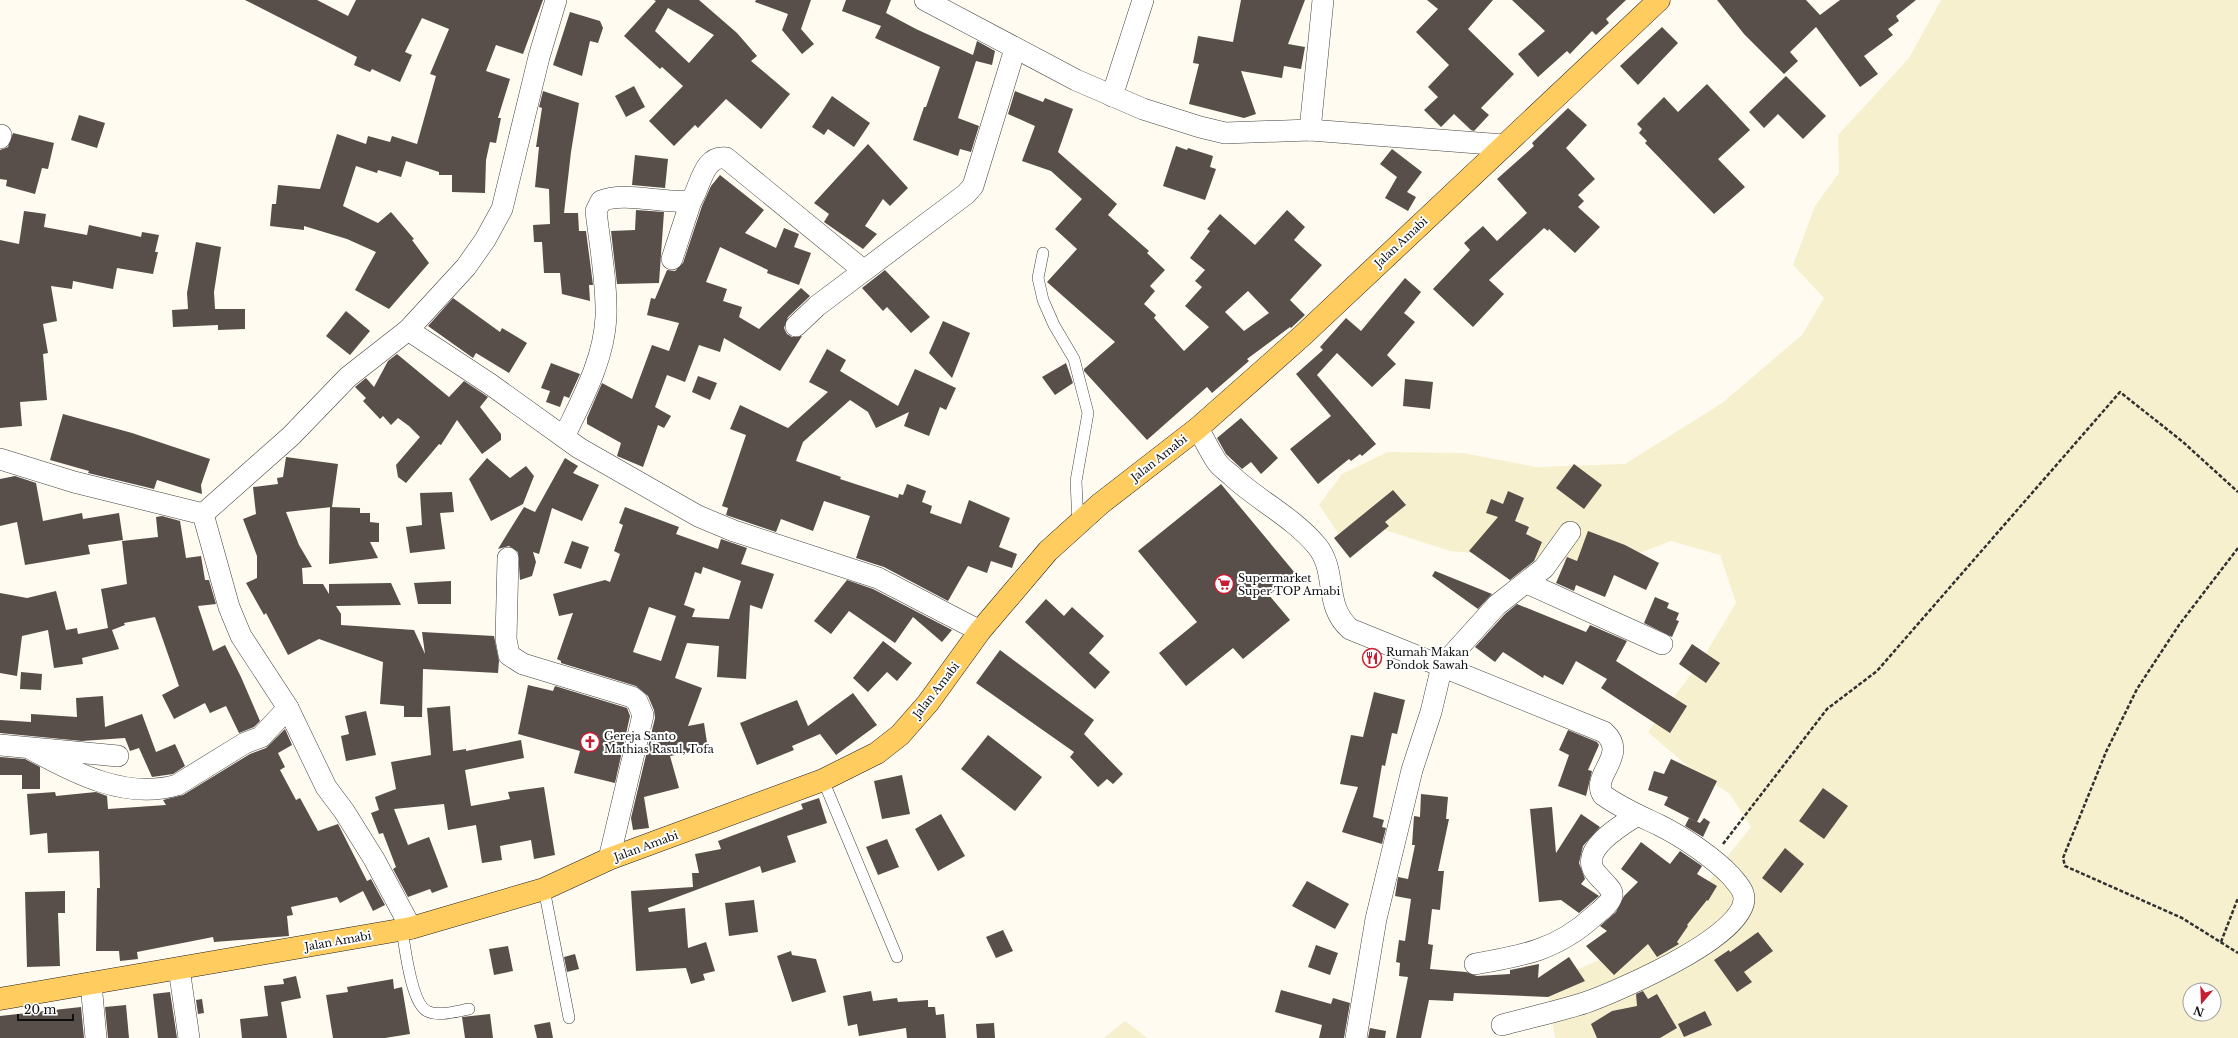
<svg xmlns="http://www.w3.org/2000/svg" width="2238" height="1038" viewBox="0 0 2238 1038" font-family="'Libre Baskerville',serif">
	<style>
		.farmland { fill: #f7f0ce; fill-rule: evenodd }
		.building { fill: #584e4a; fill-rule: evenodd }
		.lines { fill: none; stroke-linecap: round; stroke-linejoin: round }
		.service-casing { stroke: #424242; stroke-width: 12 }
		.minor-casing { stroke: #424242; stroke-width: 22 }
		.primary-casing { stroke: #202020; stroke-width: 23 }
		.path { stroke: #313131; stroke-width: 2.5; stroke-dasharray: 4 2; stroke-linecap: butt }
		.service { stroke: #fff; stroke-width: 11 }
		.minor { stroke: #fff; stroke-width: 21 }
		.primary { stroke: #ffcc60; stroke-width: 22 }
		.labels { text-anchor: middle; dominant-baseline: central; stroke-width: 4; stroke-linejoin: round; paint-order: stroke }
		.street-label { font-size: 11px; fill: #0f0f0f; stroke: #fff }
		.poi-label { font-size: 11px; fill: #0f0f0f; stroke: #fff; text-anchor: start }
	</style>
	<rect width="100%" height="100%" fill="#fffbf0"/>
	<g class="farmland">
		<path d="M 1941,0 L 2238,0 L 2238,1038 L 1555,1038 L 1550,1008 L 1548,982 L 1623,950 L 1692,906 L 1719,867 L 1751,827 L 1730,794 L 1692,770 L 1648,732 L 1703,658 L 1736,603 L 1720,555 L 1671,541 L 1609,565 L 1450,551 L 1382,529 L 1338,533 L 1319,505 L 1342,474 L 1388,452 L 1463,453 L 1536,467 L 1625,464 L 1722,403 L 1802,335 L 1824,298 L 1793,265 L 1815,206 L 1839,173 L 1838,135 L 1909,58 ZM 2190,990 L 2214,990 L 2214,1014 L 2190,1014 Z"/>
		<polygon points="1125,1021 1147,1038 1104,1038"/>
	</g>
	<g class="building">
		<polygon points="245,0 317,0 348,16 356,0 543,0 523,54 496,45 486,71 510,79 498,118 501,118 496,143 490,142 486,160 485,193 452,192 452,175 439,175 439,172 406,161 401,177 378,170 377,173 356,166 343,206 378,223 391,212 414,239 412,240 429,263 389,309 355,290 376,252 347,239 304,226 304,230 270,226 272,204 276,204 278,185 320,189 337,134 366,144 368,136 390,142 392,136 417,144 436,76 430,74 449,29 422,18 405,52 412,55 400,82 372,69 370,72 354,65 357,57"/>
		<path d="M 654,0 L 699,0 L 737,33 L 757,56 L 751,61 L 790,94 L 761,129 L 726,99 L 698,128 L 695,125 L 674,146 L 649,121 L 683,86 L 662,67 L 660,69 L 624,36 L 656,1 ZM 668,8 L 714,35 L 689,63 L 655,31 Z"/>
		<polygon points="756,0 811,0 801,29 814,44 802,54 782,30 788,14 755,2"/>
		<polygon points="846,0 891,0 886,13 916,29 973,55 977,41 995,51 992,65 976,61 958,118 979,126 971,152 960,149 958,156 913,140 924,107 926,107 940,67 875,38 881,26 842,11"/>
		<polygon points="1241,0 1305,0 1288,44 1305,47 1301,69 1284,66 1282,78 1241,71 1256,114 1244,118 1189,104 1199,64 1193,63 1198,36 1233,42"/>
		<polygon points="1427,0 1493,0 1468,29 1514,74 1481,108 1489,115 1474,131 1471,130 1454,114 1441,127 1424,110 1438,97 1428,87 1449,65 1416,32 1438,9"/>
		<polygon points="1512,0 1626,0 1606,19 1609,23 1596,35 1592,31 1570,54 1567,51 1538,77 1518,54 1545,31"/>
		<polygon points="1717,0 1806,0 1820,15 1840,0 1916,0 1896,16 1899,21 1888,29 1893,35 1864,56 1878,74 1860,87 1816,27 1790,52 1798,61 1784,74 1744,34"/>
		<polygon points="570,12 600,21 603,28 598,43 590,41 582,76 553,65"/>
		<polygon points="1662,27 1678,43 1638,85 1620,66"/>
		<polygon points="1786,76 1826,116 1803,139 1778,114 1764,128 1749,112"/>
		<polygon points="1707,84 1750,130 1718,159 1745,187 1714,214 1645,143 1647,141 1639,133 1642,129 1637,124 1664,97 1678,112"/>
		<polygon points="634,86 645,107 626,117 615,96"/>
		<polygon points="543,91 579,103 571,152 564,213 578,213 579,231 586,231 593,285 589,285 590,301 562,294 560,273 544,273 542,242 534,242 533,225 550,224 549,189 535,187 539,147 536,147 542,108 539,107"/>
		<path d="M 1015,91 L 1043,102 L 1045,98 L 1073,109 L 1058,152 L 1117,204 L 1108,215 L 1149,251 L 1147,253 L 1165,270 L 1150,286 L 1155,291 L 1144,304 L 1156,315 L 1154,318 L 1184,351 L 1209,327 L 1185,306 L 1202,287 L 1195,281 L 1205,270 L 1190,258 L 1210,231 L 1207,229 L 1220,214 L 1255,245 L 1287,210 L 1305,227 L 1294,240 L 1322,265 L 1290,300 L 1305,315 L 1291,328 L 1290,327 L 1247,359 L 1249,361 L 1212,393 L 1207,387 L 1147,440 L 1084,371 L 1084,369 L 1115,342 L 1047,282 L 1077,249 L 1055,229 L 1082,199 L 1051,171 L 1022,161 L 1035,126 L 1008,114 ZM 1248,291 L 1269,313 L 1244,331 L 1225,312 Z"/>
		<polygon points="832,96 870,123 854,147 828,129 824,135 812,127"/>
		<polygon points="1568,108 1587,125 1566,148 1595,179 1578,195 1584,201 1578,207 1600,227 1575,253 1549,229 1548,231 1544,228 1489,280 1504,294 1473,327 1433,289 1470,250 1464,243 1483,226 1497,241 1527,213 1497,179 1534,146 1532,143"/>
		<polygon points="79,115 105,123 97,148 71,140"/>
		<polygon points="13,133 54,143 48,169 42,168 35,194 6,186 7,180 0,179 0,150 8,147"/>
		<polygon points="868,144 908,188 890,206 883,199 865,226 877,234 863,249 824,222 829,214 814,203"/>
		<polygon points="1176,146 1187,150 1188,148 1213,156 1210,167 1216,169 1205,200 1163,186"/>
		<polygon points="1392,149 1422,172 1407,192 1416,197 1408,211 1385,198 1397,177 1380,164"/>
		<polygon points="635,155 668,159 665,188 632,185"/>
		<polygon points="720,175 764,210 745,233 776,248 784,228 799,234 794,247 811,253 799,285 767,273 768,270 720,247 706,282 727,289 723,301 742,307 739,317 759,329 801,288 810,296 788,317 784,328 787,334 792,337 802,336 780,371 724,338 720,352 699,345 685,382 667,375 655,407 671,416 664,428 658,425 643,467 617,456 621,443 587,424 587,418 602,383 632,399 652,345 669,351 679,323 647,315 651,298 655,299 667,270 675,271 683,263 702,206 711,186"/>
		<polygon points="636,210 664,212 659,283 617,284 611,231 635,230"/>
		<polygon points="24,211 46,214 44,227 87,235 89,225 141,237 142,232 159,235 155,252 158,252 153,274 117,268 113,289 73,281 72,289 51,286 57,321 43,324 48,353 43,354 47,400 20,402 22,426 0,428 0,240 19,244"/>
		<polygon points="196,242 221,247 214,292 215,309 245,309 245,329 218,330 218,325 173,327 172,310 188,309 187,293"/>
		<polygon points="885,270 930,317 911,333 887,307 883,311 862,288"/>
		<polygon points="1405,278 1421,292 1404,313 1415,322 1387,355 1396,364 1372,387 1337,353 1317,375 1376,444 1362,456 1360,454 1351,461 1349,459 1318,484 1290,449 1331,416 1296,374 1323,350 1320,347 1346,318 1361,331"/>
		<polygon points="453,298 500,332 502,328 527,343 509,373 476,353 473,358 428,326"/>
		<polygon points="346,311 370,331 350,355 326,336"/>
		<polygon points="943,321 970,333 952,378 929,353"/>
		<polygon points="827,349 846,360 840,371 898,406 915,369 956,388 946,410 940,407 929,436 904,426 909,412 876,428 868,412 850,400 803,442 796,461 841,477 840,479 898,498 899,494 903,495 907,484 926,491 922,502 932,506 930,513 961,524 969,500 1010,518 999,547 1017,554 1012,568 991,561 987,573 968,566 948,601 884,567 856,558 870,516 824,501 813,531 781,519 776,532 726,515 728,508 722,506 746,435 730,429 740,405 788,428 828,392 809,382"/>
		<polygon points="397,354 449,397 464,381 488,397 480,407 501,434 501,440 482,454 457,420 441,445 439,444 406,483 398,477 396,465 420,437 409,426 398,418 391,425 383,416 380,419 363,401 366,398 355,387 366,378 374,387 388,361"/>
		<polygon points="551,363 580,374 569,398 564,396 560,407 546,402 550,391 541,388"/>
		<polygon points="1066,363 1073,383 1055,395 1042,377"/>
		<polygon points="698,376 717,383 710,400 692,392"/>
		<polygon points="1405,379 1433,382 1430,409 1403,406"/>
		<polygon points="63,414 132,433 210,459 201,485 202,494 157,480 154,489 88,473 89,471 50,460"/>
		<polygon points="1241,418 1278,458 1261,474 1251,462 1242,469 1226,454 1217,438"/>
		<polygon points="286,457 338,464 332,507 286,512 299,545 312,567 302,568 303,584 323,584 329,594 329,584 391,583 401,605 336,606 341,614 341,625 414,630 425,654 422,632 494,636 499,661 498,673 423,669 422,717 404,717 404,706 380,704 383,662 319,639 288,655 266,613 264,615 246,583 257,578 257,556 243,519 256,514 253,487 278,484 277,478 283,477"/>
		<polygon points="487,458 510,478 526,466 534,476 523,504 491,521 469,479"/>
		<polygon points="565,458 578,466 573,473 599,485 582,521 552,508 539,554 533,552 536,562 532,576 520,580 518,552 509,546 498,549 524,507 535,512"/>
		<polygon points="1574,464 1602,485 1584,509 1556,488"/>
		<polygon points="15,476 36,483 43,521 82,513 83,519 119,513 123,540 88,545 90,554 25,565 17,522 0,526 0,479"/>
		<polygon points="1221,484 1295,573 1269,595 1290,620 1243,659 1233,648 1186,686 1159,653 1197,622 1138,551"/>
		<polygon points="1393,490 1406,505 1385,522 1389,526 1350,558 1334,538"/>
		<polygon points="1508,491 1524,498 1515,521 1529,527 1526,534 1542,542 1534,561 1510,580 1469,551 1498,517 1486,513 1491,499 1503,504"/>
		<polygon points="452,492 454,512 440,513 445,549 410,553 406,527 422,525 420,493"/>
		<polygon points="330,507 360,508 360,513 370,513 370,522 379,523 379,542 370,542 378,558 329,564"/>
		<path d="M 625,507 L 679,527 L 676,534 L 718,549 L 721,539 L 747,548 L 741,564 L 774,574 L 762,609 L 750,605 L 746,679 L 717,677 L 719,646 L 687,643 L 675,678 L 702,688 L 688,726 L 704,723 L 708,749 L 670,756 L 679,788 L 644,797 L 649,828 L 633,830 L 631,818 L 655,718 L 654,710 L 648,696 L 636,686 L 561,663 L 561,661 L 557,659 L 573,613 L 559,616 L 553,594 L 605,580 L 610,582 L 620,554 L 614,551 L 623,525 L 619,523 ZM 703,567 L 741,581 L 729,619 L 692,617 L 695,609 L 684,605 L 695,572 L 701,574 ZM 649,607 L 676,616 L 661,661 L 633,652 Z"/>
		<polygon points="162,516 180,521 186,558 201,556 205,580 209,580 216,604 198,606 213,651 225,645 241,677 260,721 254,727 239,733 226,706 210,713 205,703 174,719 162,695 179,686 155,617 124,623 125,625 112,630 119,649 82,658 83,664 54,668 48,630 22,636 17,676 0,673 0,593 27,598 56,591 66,630 77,628 78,634 108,628 101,589 127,584 122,541 158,537 156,517"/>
		<polygon points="1588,531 1625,545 1659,563 1646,590 1614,575 1605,597 1576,585 1574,591 1556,583 1567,557 1577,561"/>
		<polygon points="572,541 589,547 581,569 564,563"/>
		<polygon points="1435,571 1492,594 1478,609 1432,576"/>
		<polygon points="847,580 873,589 952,630 942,642 913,617 895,643 849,611 831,634 814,621"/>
		<polygon points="451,581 451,604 418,604 414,583"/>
		<polygon points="1655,597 1669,603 1667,608 1679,613 1676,620 1679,621 1672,637 1644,623"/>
		<polygon points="1046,599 1064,616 1072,607 1104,636 1089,653 1110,672 1095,689 1025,622"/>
		<polygon points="1517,604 1586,632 1590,625 1627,641 1616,661 1687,706 1670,733 1601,688 1607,679 1576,661 1563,685 1544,675 1543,678 1503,652 1495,662 1475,647 1505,614"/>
		<polygon points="883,641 912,663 897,681 887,672 868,692 853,678"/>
		<polygon points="1692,644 1720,663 1706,683 1679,664"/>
		<polygon points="1000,650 1094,720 1084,734 1123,774 1113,784 1107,779 1098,787 1070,757 1074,752 976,683"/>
		<polygon points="21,672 42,674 41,690 20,689"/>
		<polygon points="528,685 553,691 555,686 627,708 630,716 615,783 574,773 580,751 518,734"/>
		<polygon points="1374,692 1405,700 1397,734 1392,733 1385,766 1382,765 1373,817 1384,820 1382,827 1386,828 1382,844 1342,832 1358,787 1340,784 1351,735 1363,737"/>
		<polygon points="853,693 877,725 836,755 820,734 792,746 794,750 757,765 740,723 797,700 808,726"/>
		<polygon points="103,696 105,727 142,714 156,752 175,744 185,766 173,774 152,777 139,748 130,751 125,738 82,741 0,733 0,720 31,722 31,714 77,717 76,698"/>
		<polygon points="450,706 453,751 466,749 466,751 521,740 524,758 465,770 471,806 510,799 508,792 544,787 555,855 534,859 531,840 500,846 502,860 482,863 476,825 448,830 444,804 394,809 408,845 429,837 448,887 432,893 430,889 408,897 393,869 396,867 383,833 379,834 371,813 379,810 375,797 396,789 391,762 431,755 427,708"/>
		<polygon points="366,711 376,755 346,761 341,736 349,734 345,716"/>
		<polygon points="285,729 292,745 278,753 285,767 280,770 296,800 300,798 318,831 338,824 367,881 371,879 385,905 373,911 363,891 340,903 337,897 291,907 293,915 287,916 289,936 214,942 213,937 137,952 138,959 120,961 119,951 96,951 97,888 100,888 99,851 48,853 47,833 30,835 27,794 55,792 56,796 96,792 107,796 108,809 166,805 163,800 183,795 250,754 266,748"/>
		<polygon points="1568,730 1597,742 1599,745 1588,770 1592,771 1586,796 1558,786 1569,755 1559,750"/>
		<polygon points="988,735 1042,777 1015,811 961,769"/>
		<polygon points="0,757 25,759 40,767 40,789 22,789 22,775 0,775"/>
		<polygon points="1671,759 1717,781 1697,822 1664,805 1668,797 1648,790 1654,771 1664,774"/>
		<polygon points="902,775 910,814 882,819 874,781"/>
		<polygon points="1823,788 1848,806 1824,839 1799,821"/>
		<polygon points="1421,794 1448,797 1446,819 1449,819 1438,871 1444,871 1440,910 1432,909 1428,944 1433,945 1430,969 1466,972 1477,976 1510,974 1510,970 1539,964 1538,978 1569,957 1585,981 1548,997 1454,993 1453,1001 1429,1000 1421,1038 1396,1038 1408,977 1399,976 1400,963 1396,962 1399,940 1405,941 1411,899 1395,896 1398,877 1408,879 1415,845 1412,845 1414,816 1420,817"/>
		<polygon points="819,798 827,823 787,836 796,862 762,873 760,866 648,908 649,912 685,908 688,948 706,942 715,971 703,974 705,980 691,984 686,968 636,971 631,891 693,887 692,873 699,873 695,854 721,849 718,841 803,809 801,804"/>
		<polygon points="1552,807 1556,853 1581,814 1600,827 1583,846 1579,863 1585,879 1581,884 1599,896 1579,913 1561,900 1539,902 1530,809"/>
		<polygon points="941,814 965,856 938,871 915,829"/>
		<polygon points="1689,818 1700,823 1704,818 1710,822 1703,837 1685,826"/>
		<polygon points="887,839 899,867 878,875 866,847"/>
		<polygon points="1641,842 1670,864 1680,851 1702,866 1697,874 1717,886 1708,901 1707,900 1687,925 1688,926 1677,942 1679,944 1657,957 1648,944 1614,975 1586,946 1607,931 1600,926 1616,912 1624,896 1638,882 1621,869"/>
		<polygon points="1785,848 1804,864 1781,893 1762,878"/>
		<polygon points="1307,881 1349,904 1335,929 1292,906"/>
		<polygon points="65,891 65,913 58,913 60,966 27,967 25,892"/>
		<polygon points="754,900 758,932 729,936 725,903"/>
		<polygon points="1003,930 1013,951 996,958 986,937"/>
		<polygon points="1758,932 1773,951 1744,972 1752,982 1737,992 1714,960 1729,950 1730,952"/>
		<polygon points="1316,945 1338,953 1330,975 1308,967"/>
		<polygon points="508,946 513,971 494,975 489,949"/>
		<polygon points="791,951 792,955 816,959 826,992 792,1002 777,956"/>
		<polygon points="575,954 579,969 567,972 564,957"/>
		<polygon points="296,976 301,998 281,1002 287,1038 242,1038 240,1019 268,1016 264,986 284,984 283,979"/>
		<polygon points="393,979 394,989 402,987 410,1034 385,1038 333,1038 326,995 348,992 347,987"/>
		<polygon points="1281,990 1331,1004 1333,998 1350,1003 1344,1038 1319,1038 1322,1025 1275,1012"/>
		<polygon points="871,991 873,1001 897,998 898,1002 928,1000 928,1007 935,1007 936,1015 944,1014 946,1038 907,1038 906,1028 859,1036 857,1024 848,1026 843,996"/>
		<polygon points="1643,991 1648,999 1657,994 1677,1028 1660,1038 1597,1038 1591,1024 1612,1011 1637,1006 1636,994"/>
		<polygon points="170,992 177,1038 158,1038 153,994"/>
		<polygon points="202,999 204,1013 198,1014 196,1000"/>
		<polygon points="126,1005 129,1038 108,1038 105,1007"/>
		<polygon points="81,1007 84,1038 0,1038 0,1016"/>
		<polygon points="1705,1011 1712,1025 1684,1037 1678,1024"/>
		<polygon points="490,1014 493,1038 465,1038 462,1017"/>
		<polygon points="550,1022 553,1038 537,1038 534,1025"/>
		<polygon points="994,1023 995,1038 977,1038 976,1024"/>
		<polygon points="1370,1028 1386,1031 1385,1038 1368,1038"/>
	</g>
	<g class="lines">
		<g class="service-casing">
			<g id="service">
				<polyline points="1043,253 1038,278 1043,300 1054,325 1074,359 1088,413 1076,481 1078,523"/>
				<polyline points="823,780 897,957"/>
				<polyline points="544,889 569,1018"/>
				<path d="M 402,930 C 405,947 411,1003 427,1011 C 438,1017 457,1011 469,1009"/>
			</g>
		</g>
		<g class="minor-casing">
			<g id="minor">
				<polyline points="925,0 1076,80 1143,109 1200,127 1225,133 1310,130 1504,145"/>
				<polyline points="1112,96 1143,0"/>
				<polyline points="1310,130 1323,0"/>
				<polyline points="0,138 1,135"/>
				<polyline points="672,259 691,201"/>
				<polyline points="796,326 817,306 966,194 973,186 1015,49"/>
				<polyline points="408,330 490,384 579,448 698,516 734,531 878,578 980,631"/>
				<path d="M 1198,428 C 1204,439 1210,452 1217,462 C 1221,468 1228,472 1233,477 C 1259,501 1294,518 1317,546 C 1338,572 1323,605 1350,629 L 1604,732 C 1630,755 1590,775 1603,795 C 1621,808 1640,816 1659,825 C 1683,837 1713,857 1731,876 C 1735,881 1741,887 1743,893 C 1757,932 1619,990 1590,1001 C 1561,1011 1531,1017 1502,1025"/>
				<path d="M 564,437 C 582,399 604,360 606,317 C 607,282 600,246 596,211 L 601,201 C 623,191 665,204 691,201 C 701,186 703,155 726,158 L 863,270"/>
				<polyline points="0,459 74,482 203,514 229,607 241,636 288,708 326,787 344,811 374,859 411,928"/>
				<polyline points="203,514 291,436 348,377 408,330 466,267 485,240 502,209 539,57 556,0"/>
				<polyline points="508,558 506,639 509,655 523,664 632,697 637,701 643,715 609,859"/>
				<polyline points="1527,583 1662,644"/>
				<polyline points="0,745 118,756"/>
				<path d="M 31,749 C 74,773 126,800 177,785 L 245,743 L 261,737 L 288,708"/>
				<path d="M 1475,964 C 1522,956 1557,950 1594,916 C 1600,911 1610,904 1612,896 C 1613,890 1608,887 1605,883 C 1601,879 1596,874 1593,869 C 1583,847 1622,825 1636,816"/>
				<polyline points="179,968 189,1038"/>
				<polyline points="91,983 96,1038"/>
				<polyline points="1356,1038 1376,919 1412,770 1431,712 1442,666 1497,605 1544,568 1570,532"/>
			</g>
		</g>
		<g class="primary-casing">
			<polyline id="primary" points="0,999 411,928 544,889 609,859 823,780 877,753 900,735 928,703 980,631 1048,551 1100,504 1198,428 1302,336 1659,0"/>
		</g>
		<g class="path">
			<polyline points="2238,548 2179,625 2137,689 2106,752 2063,858 2065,866 2182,918 2238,953"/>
			<polyline points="1723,844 1827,709 1877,671 2120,392 2183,442 2238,492"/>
			<polyline points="2221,942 2238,898"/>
		</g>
		<use href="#service" class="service"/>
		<use href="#minor" class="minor"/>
		<use href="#primary" class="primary"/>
	</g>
	<defs>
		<g id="supermarket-ring" transform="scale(1)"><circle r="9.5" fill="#fff" stroke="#c61f34" stroke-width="1.5"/><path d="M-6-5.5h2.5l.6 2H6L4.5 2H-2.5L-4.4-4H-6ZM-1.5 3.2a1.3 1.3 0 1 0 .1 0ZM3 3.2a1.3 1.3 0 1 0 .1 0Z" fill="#c61f34"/></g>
		<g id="restaurant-ring" transform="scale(1)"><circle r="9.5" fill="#fff" stroke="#c61f34" stroke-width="1.5"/><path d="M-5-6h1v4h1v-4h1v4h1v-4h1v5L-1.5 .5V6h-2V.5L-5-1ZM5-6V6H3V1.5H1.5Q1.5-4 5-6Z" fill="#c61f34"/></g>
		<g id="church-ring" transform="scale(1)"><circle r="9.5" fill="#fff" stroke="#c61f34" stroke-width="1.5"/><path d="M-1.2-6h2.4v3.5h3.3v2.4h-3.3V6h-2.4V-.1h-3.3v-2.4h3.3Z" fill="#c61f34"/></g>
	</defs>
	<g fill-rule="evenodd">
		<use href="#supermarket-ring" x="1224" y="584"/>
		<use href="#restaurant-ring" x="1372" y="658"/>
		<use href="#church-ring" x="590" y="742"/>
	</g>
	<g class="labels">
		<g class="street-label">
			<text transform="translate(1401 242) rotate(-43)">Jalan Amabi</text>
			<text transform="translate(1159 458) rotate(-38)">Jalan Amabi</text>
			<text transform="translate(936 690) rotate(-52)">Jalan Amabi</text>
			<text transform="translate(646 846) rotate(-20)">Jalan Amabi</text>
			<text transform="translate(338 941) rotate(-10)">Jalan Amabi</text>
		</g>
		<g class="poi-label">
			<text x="1238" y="578">Supermarket<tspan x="1238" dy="13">Super TOP Amabi</tspan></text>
			<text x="1386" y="652">Rumah Makan<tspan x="1386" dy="13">Pondok Sawah</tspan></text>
			<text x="604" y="736">Gereja Santo<tspan x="604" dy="13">Mathias Rasul, Tofa</tspan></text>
		</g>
	</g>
	<g transform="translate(2202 1002) rotate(199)"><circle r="19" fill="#ffffff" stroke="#9f9f9f"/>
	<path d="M0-3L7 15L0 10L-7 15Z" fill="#c61f34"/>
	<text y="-6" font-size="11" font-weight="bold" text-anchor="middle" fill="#0f0f0f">N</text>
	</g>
	<path d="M18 1014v6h55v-6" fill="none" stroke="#0f0f0f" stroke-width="2"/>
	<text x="24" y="1014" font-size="12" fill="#0f0f0f" stroke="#ffffff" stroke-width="3" paint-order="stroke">20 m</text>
</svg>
